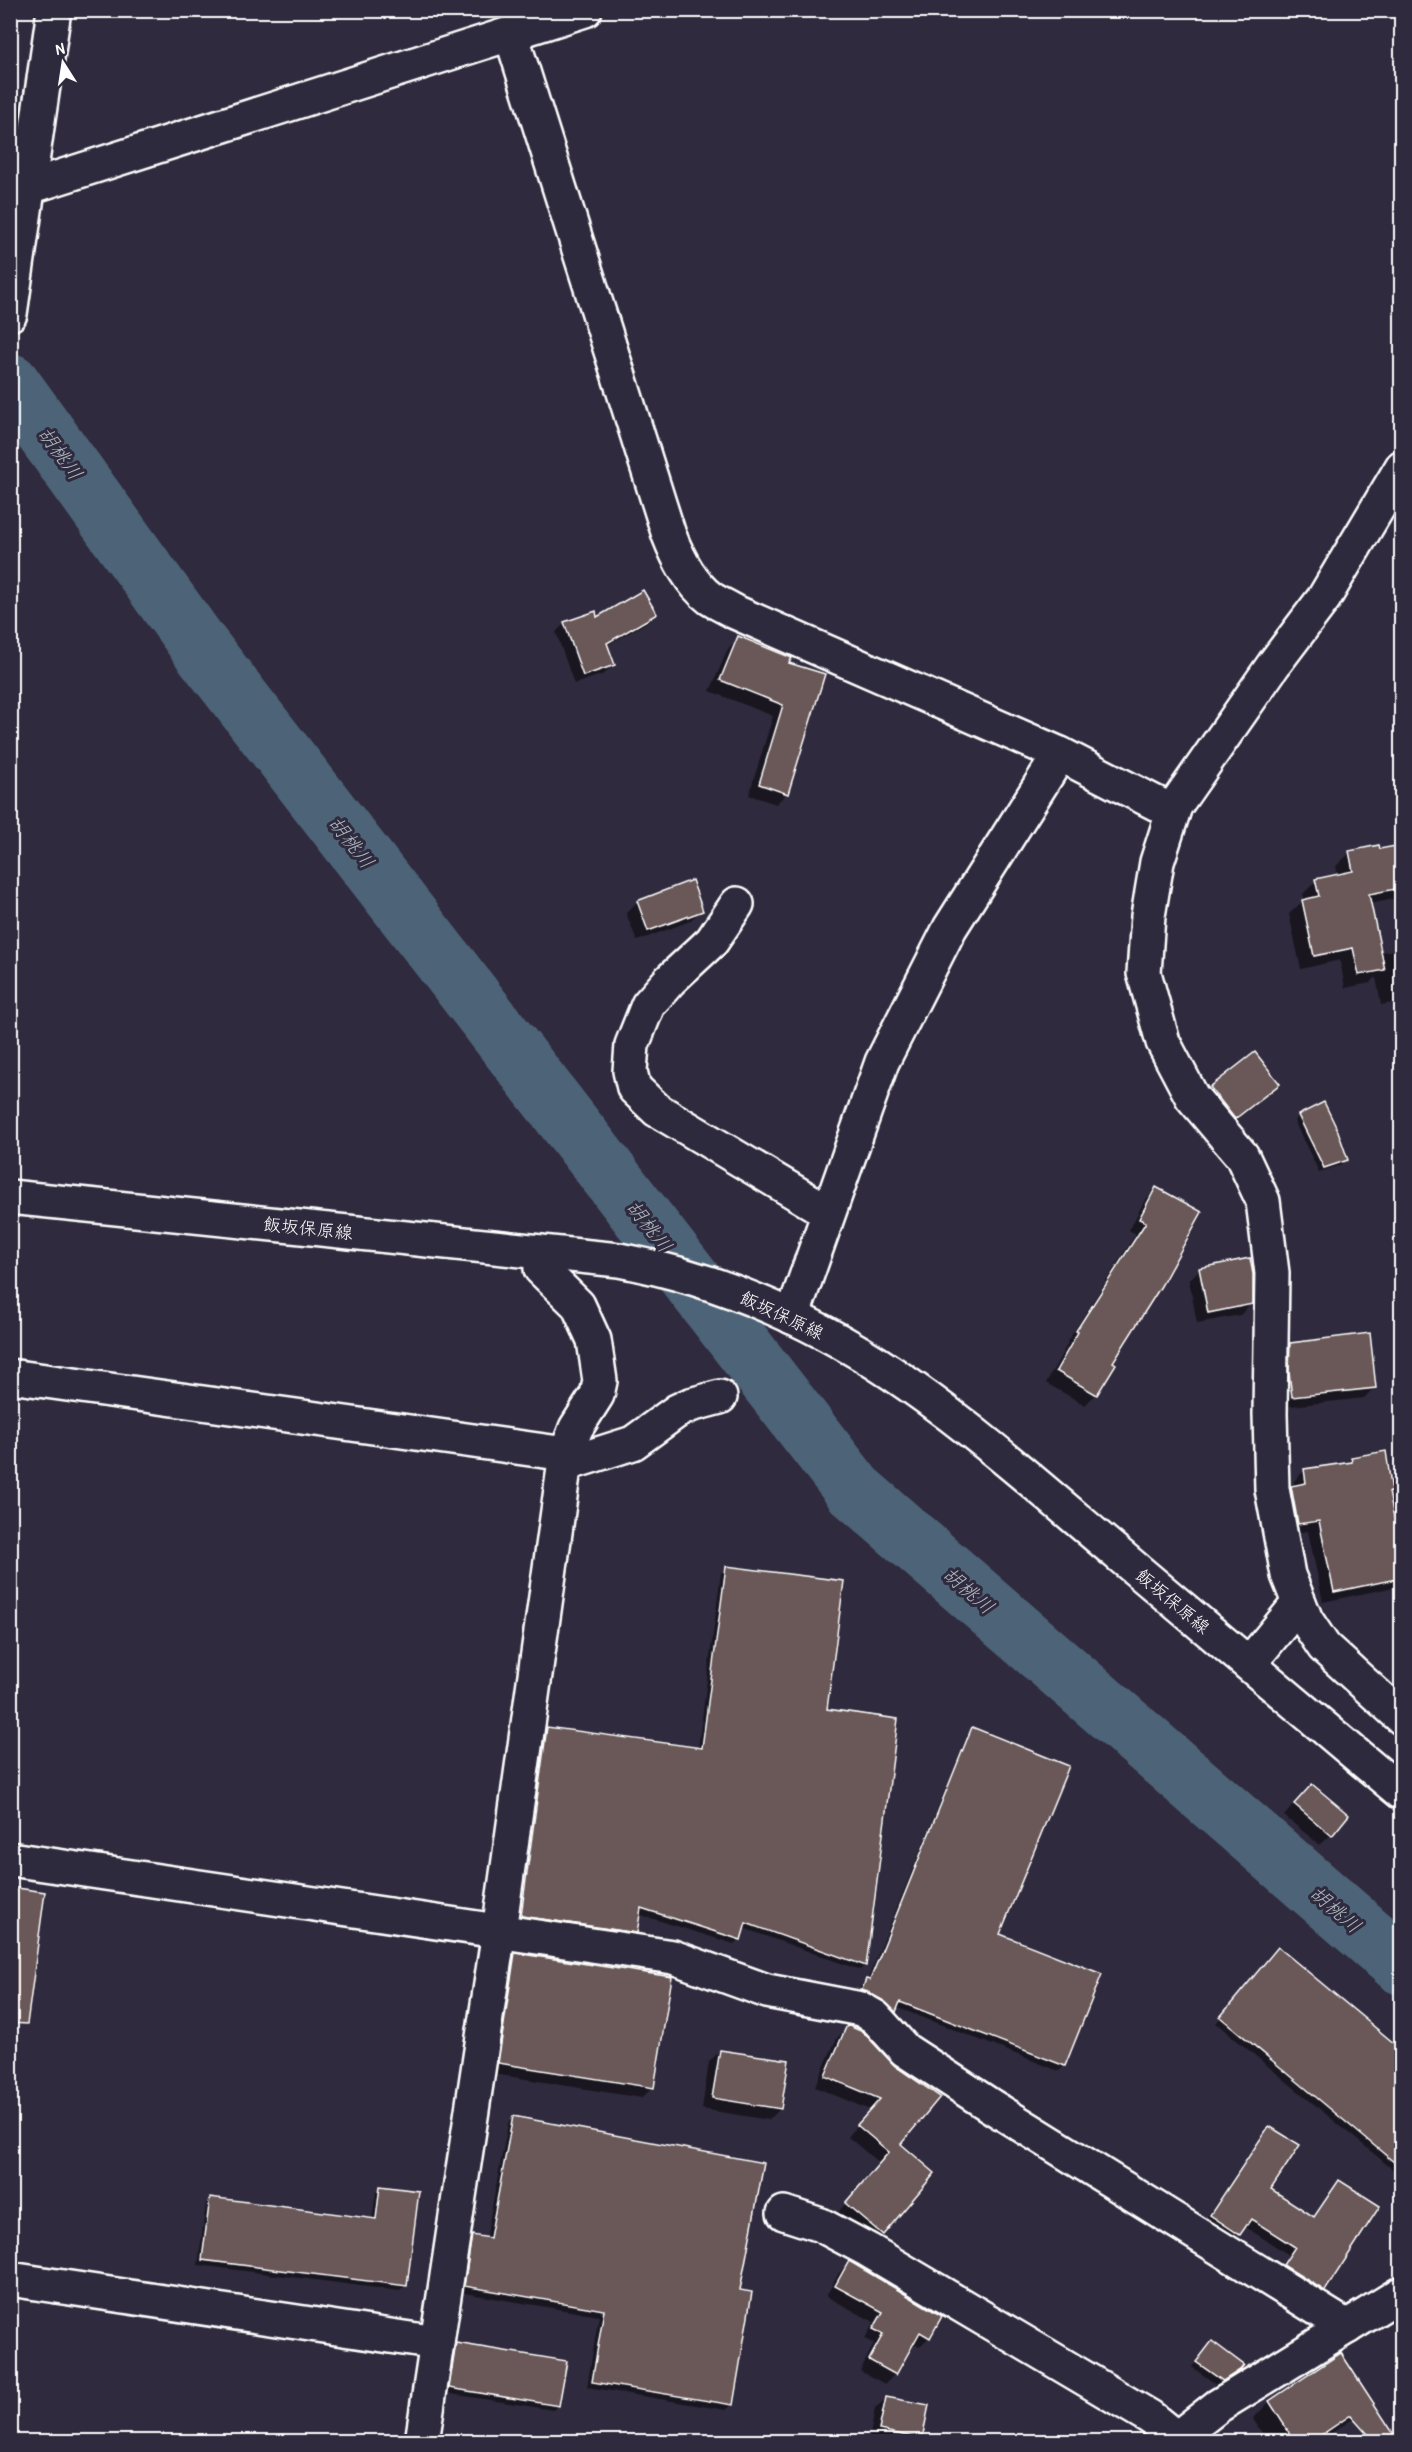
<svg xmlns="http://www.w3.org/2000/svg" width="1412" height="2452" viewBox="0 0 1412 2452" font-family="'Patrick Hand','Klee One',sans-serif">
	<style>
		.shadow { fill: #0007 }
		.lines { fill: none; stroke-linecap: round; stroke-linejoin: round }
		.river { stroke: #4d6378; stroke-width: 60 }
		.building { fill: #6a5858; stroke: #fff; stroke-width: 1.5 }
		.minor-casing { stroke: #fff; stroke-width: 38 }
		.secondary-casing { stroke: #fff; stroke-width: 38 }
		.minor { stroke: #2f2a3d; stroke-width: 33 }
		.secondary { stroke: #2f2a3d; stroke-width: 33 }
		.labels { text-anchor: middle; dominant-baseline: central; stroke-width: 6; stroke-linejoin: round; paint-order: stroke }
		.street-label { font-size: 18px; fill: #fff; stroke: #2f2a3d }
		.water-label { font-size: 20px; font-style: italic; fill: #afb9c2; stroke: #2f2a3d }
	</style>
	<rect width="100%" height="100%" fill="#2f2a3d"/>
	<filter id="ink" filterUnits="userSpaceOnUse"><feTurbulence type="fractalNoise" baseFrequency=".0167" numOctaves="2"/><feDisplacementMap in="SourceGraphic" scale="12" xChannelSelector="R" yChannelSelector="G"/><feConvolveMatrix kernelMatrix="1 2 1 2 8 2 1 2 1" color-interpolation-filters="sRGB"/></filter>
	<g filter="url(#ink)">
		<g class="shadow">
			<polygon points="655,614 646,623 606,646 613,665 604,674 574,684 556,632 565,623"/>
			<polygon points="739,638 787,664 787,793 776,804 749,795 773,716 710,691 728,649"/>
			<polygon points="1402,846 1402,897 1370,904 1380,955 1383,952 1402,949 1402,1001 1381,1005 1376,977 1370,983 1345,988 1340,960 1301,969 1289,914 1304,900 1303,894 1316,881 1338,876 1336,866 1350,853 1379,851"/>
			<polygon points="691,882 701,910 690,921 637,941 626,913 637,902"/>
			<polygon points="1278,1084 1224,1129 1200,1099 1211,1088"/>
			<polygon points="1299,1116 1347,1160 1341,1165 1319,1172 1294,1121"/>
			<polygon points="1156,1189 1111,1363 1096,1394 1085,1405 1046,1383 1068,1343 1067,1342 1136,1234 1129,1230 1145,1200"/>
			<polygon points="1200,1269 1251,1304 1240,1315 1197,1323 1189,1280"/>
			<polygon points="1290,1344 1375,1387 1364,1398 1282,1407 1279,1355"/>
			<polygon points="1352,1458 1391,1491 1388,1494 1402,1559 1402,1580 1394,1587 1323,1602 1308,1531 1287,1534 1280,1498 1294,1486 1294,1481 1305,1470 1345,1465"/>
			<polygon points="727,1568 825,1710 865,1965 860,1970 743,1928 739,1939 734,1944 638,1914 636,1932 631,1937 516,1920 542,1734 547,1729 698,1749 721,1573"/>
			<polygon points="973,1729 998,1935 1064,2066 1059,2071 896,2007 890,2016 858,1995 861,1986 867,1981 968,1734"/>
			<polygon points="1301,1796 1331,1835 1320,1845 1284,1816"/>
			<polygon points="1279,1949 1402,2052 1402,2177 1216,2023"/>
			<polygon points="515,1954 653,2087 642,2098 488,2073 504,1965"/>
			<polygon points="848,2027 862,2033 899,2144 882,2234 871,2245 836,2215 879,2163 848,2137 870,2110 815,2087 837,2038"/>
			<polygon points="720,2051 780,2109 769,2120 702,2109 709,2062"/>
			<polygon points="513,2118 739,2291 732,2405 726,2410 587,2387 599,2316 459,2292 467,2243 473,2237 486,2239 508,2124"/>
			<polygon points="1270,2128 1269,2189 1313,2218 1339,2182 1347,2254 1307,2292 1277,2273 1289,2255 1244,2226 1232,2241 1203,2223 1262,2135"/>
			<polygon points="381,2188 405,2286 400,2291 198,2265 206,2204 211,2199 372,2220 376,2193"/>
			<polygon points="849,2263 929,2337 919,2347 913,2343 895,2374 885,2384 860,2371 874,2344 865,2339 874,2322 826,2296 839,2273"/>
			<polygon points="456,2344 558,2405 553,2410 445,2393 451,2350"/>
			<polygon points="1207,2348 1239,2369 1217,2385 1192,2367"/>
			<polygon points="1340,2356 1354,2418 1318,2442 1268,2442 1253,2419 1269,2402"/>
			<polygon points="886,2398 927,2407 920,2442 869,2441 875,2409"/>
			<polygon points="1402,2426 1402,2442 1385,2442"/>
			<polygon points="64,2433 130,2442 58,2442"/>
		</g>
		<g class="lines">
			<polyline class="river" points="10,383 200,647 854,1490 1402,1965"/>
		</g>
		<g class="building">
			<polygon points="643,590 657,614 607,643 615,665 583,676 564,622 596,611 597,617"/>
			<polygon points="738,636 792,658 789,663 825,674 788,794 759,784 783,705 720,680"/>
			<polygon points="1379,845 1380,849 1401,845 1401,888 1369,894 1385,970 1359,975 1353,948 1314,956 1302,900 1319,896 1315,879 1353,871 1349,851"/>
			<polygon points="692,880 703,911 648,931 637,901"/>
			<polygon points="1255,1052 1280,1084 1235,1119 1210,1087"/>
			<polygon points="1324,1102 1338,1131 1348,1160 1324,1168 1298,1115"/>
			<polygon points="1156,1187 1202,1212 1161,1286 1113,1362 1116,1364 1097,1395 1056,1371 1078,1332 1076,1331 1146,1222 1139,1219"/>
			<polygon points="1250,1258 1253,1274 1253,1304 1208,1313 1199,1268"/>
			<polygon points="1370,1333 1376,1388 1292,1397 1289,1372 1290,1343"/>
			<polygon points="1386,1451 1392,1492 1389,1492 1401,1552 1401,1578 1334,1592 1319,1521 1298,1524 1291,1486 1306,1483 1304,1469 1352,1462 1351,1457"/>
			<polygon points="726,1566 844,1581 827,1709 898,1719 866,1966 746,1923 741,1940 641,1908 637,1933 521,1916 547,1727 702,1748"/>
			<polygon points="972,1727 1069,1766 1000,1934 1102,1974 1065,2066 900,2002 896,2012 884,2001 862,1990 866,1979 870,1980"/>
			<polygon points="1312,1784 1349,1815 1332,1836 1294,1804"/>
			<polygon points="10,1887 45,1892 27,2024 10,2023"/>
			<polygon points="1278,1947 1401,2049 1401,2168 1220,2017"/>
			<polygon points="515,1953 672,1977 654,2088 498,2063"/>
			<polygon points="847,2025 863,2032 895,2066 940,2097 901,2144 935,2173 883,2235 845,2203 889,2152 857,2125 880,2099 825,2076"/>
			<polygon points="720,2050 789,2060 781,2109 712,2098"/>
			<polygon points="513,2116 764,2163 740,2290 752,2292 733,2405 592,2382 604,2310 464,2286 472,2235 490,2238"/>
			<polygon points="1269,2126 1300,2145 1271,2189 1314,2217 1339,2180 1380,2206 1325,2291 1283,2265 1295,2247 1251,2219 1240,2235 1210,2215"/>
			<polygon points="380,2186 419,2191 407,2286 202,2260 210,2197 376,2219"/>
			<polygon points="849,2261 942,2316 930,2338 920,2332 896,2375 869,2360 883,2334 873,2329 883,2312 835,2286"/>
			<polygon points="1212,2341 1244,2365 1240,2370 1223,2381 1196,2362"/>
			<polygon points="456,2343 567,2361 559,2406 449,2388"/>
			<polygon points="1341,2353 1399,2442 1375,2442 1351,2415 1311,2442 1295,2442 1269,2401"/>
			<polygon points="886,2397 929,2405 922,2439 879,2430"/>
		</g>
		<g class="lines">
			<g class="minor-casing">
				<g id="minor">
					<path d="M 511,34 L 669,535 C 678,558 690,583 710,598 C 717,603 727,607 735,612 L 1060,754 L 1173,812"/>
					<polyline points="29,187 585,10"/>
					<polyline points="10,314 54,10"/>
					<polyline points="1402,467 1324,598 1274,664 1175,806 1157,862 1148,916 1144,973 1163,1042 1192,1097 1242,1156 1263,1201 1272,1273 1270,1414 1272,1489 1288,1575 1306,1620 1324,1647 1402,1718"/>
					<polyline points="737,904 712,941 670,980 648,1005 632,1045 630,1071 634,1088 657,1110 828,1212"/>
					<polyline points="792,1317 882,1062 950,928 1060,754"/>
					<polyline points="10,1376 566,1454 576,1461 633,1443 677,1411 690,1405 720,1397"/>
					<polyline points="1249,1664 1299,1603"/>
					<polyline points="10,1859 673,1957 767,1991 861,2009 875,2017 905,2050 991,2106 1347,2327"/>
					<polyline points="784,2213 821,2225 868,2250 1150,2417 1181,2442"/>
					<polyline points="10,2279 437,2343"/>
					<polyline points="422,2442 499,1931 566,1454 576,1428 597,1395 600,1381 594,1340 578,1305 541,1269 540,1252"/>
					<polyline points="1172,2442 1218,2406 1402,2293"/>
				</g>
			</g>
			<g class="secondary-casing">
				<path id="secondary" d="M 10,1197 L 619,1260 C 722,1279 823,1324 909,1385 C 982,1436 1049,1496 1118,1554 C 1213,1634 1307,1714 1402,1793"/>
			</g>
			<use href="#minor" class="minor"/>
			<use href="#secondary" class="secondary"/>
		</g>
	</g>
	<g class="labels">
		<g class="street-label">
			<text transform="translate(308 1228) rotate(6)">飯坂保原線</text>
			<text transform="translate(782 1315) rotate(25)">飯坂保原線</text>
			<text transform="translate(1173 1601) rotate(40)">飯坂保原線</text>
		</g>
		<g class="water-label">
			<text transform="translate(61 453) rotate(54)">胡桃川</text>
			<text transform="translate(352 842) rotate(52)">胡桃川</text>
			<text transform="translate(650 1226) rotate(52)">胡桃川</text>
			<text transform="translate(969 1590) rotate(41)">胡桃川</text>
			<text transform="translate(1336 1909) rotate(41)">胡桃川</text>
		</g>
	</g>
	<rect width="1412" height="2452" fill="none" stroke="#2f2a3d" stroke-width="36"/>
	<rect x="18" y="18" width="1376" height="2416" fill="none" stroke="#fff" stroke-width="2" filter="url(#ink)"/>
	<g transform="translate(63 63) rotate(348)" stroke="#2f2a3d" stroke-width="4.5" paint-order="stroke">
	<path d="M0-4.5L10 22L0 15L-10 22Z" fill="#ffffff"/>
	<text y="-9" font-size="16" font-weight="bold" text-anchor="middle" fill="#ffffff">N</text>
	</g>
</svg>
